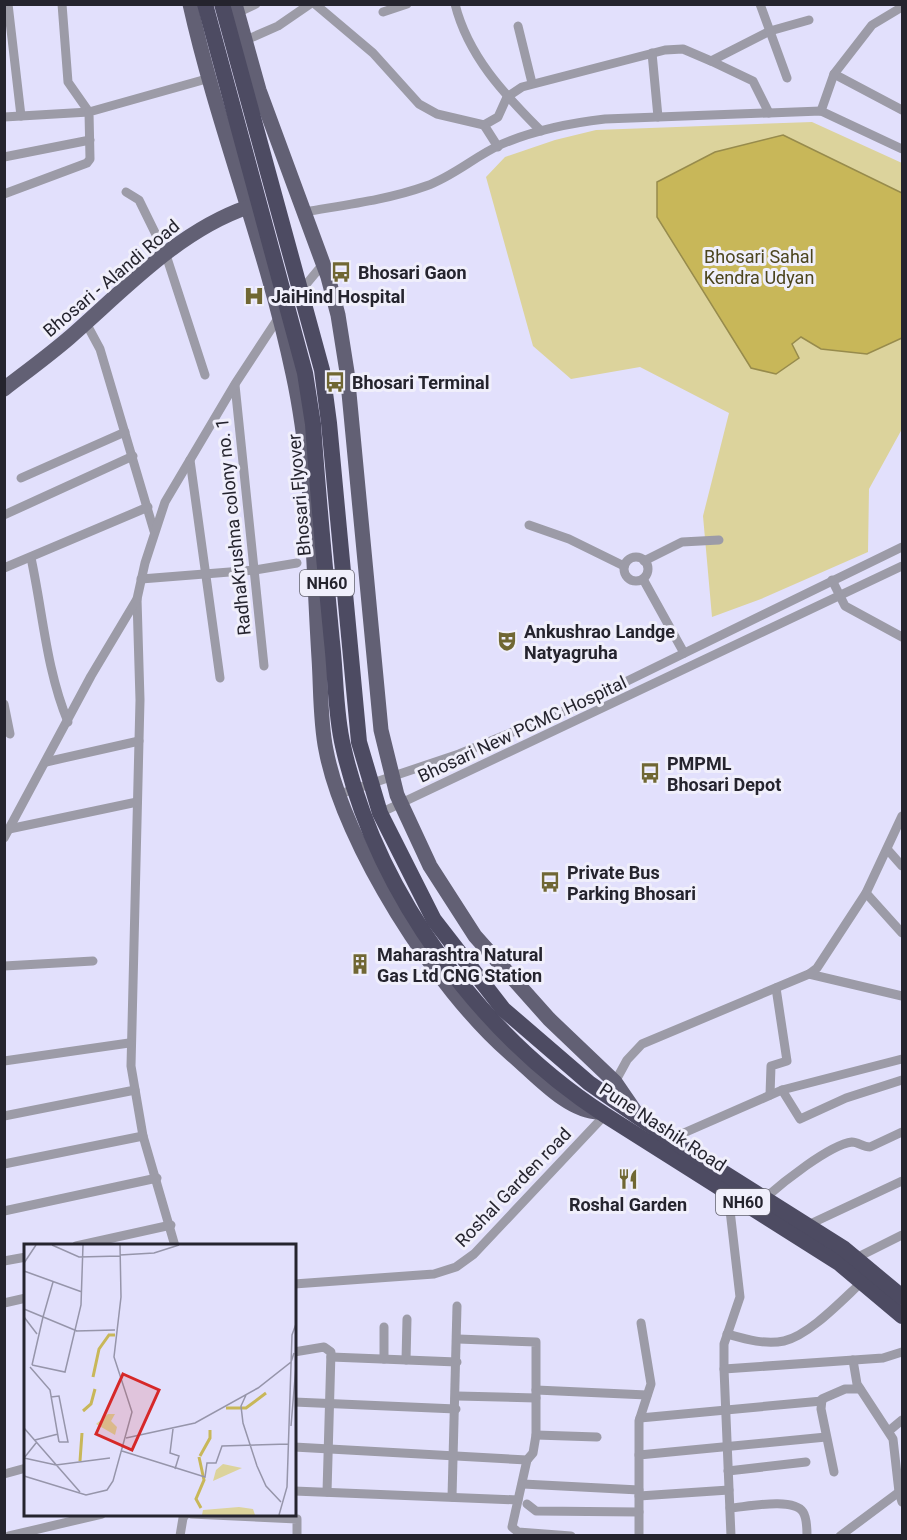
<svg xmlns="http://www.w3.org/2000/svg" width="907" height="1540" viewBox="0 0 907 1540" font-family="Roboto,sans-serif">
	<style>
		.green { fill: #dcd39c }
		.water { fill: #c8b759; stroke: #978b4c; stroke-width: 1.5 }
		.lines { fill: none; stroke-linecap: round; stroke-linejoin: round }
		.street { stroke: #9c9ba7; stroke-width: 9 }
		.primary { stroke: #626074; stroke-width: 15 }
		.highway { stroke: #4d4b62; stroke-width: 16 }
		.labels { text-anchor: middle; dominant-baseline: central; stroke-width: 6; stroke-linejoin: round; paint-order: stroke }
		.shield { fill: #f0effb; stroke: #62616c; stroke-width: 1.5 }
		.shield-label { font-size: 16px; font-weight: bold; fill: #25242e }
		.park-label { font-size: 18px; fill: #4c451e; stroke: #f0effb }
		.poi-label { font-size: 18px; font-weight: bold; fill: #25242e; stroke: #f0effb; text-anchor: start }
		.street-label { font-size: 18px; fill: #25242e; stroke: #f0effb }
		.inset-river { fill: none; stroke: #c8b759; stroke-width: 3 }
		.inset-road { fill: none; stroke: #9695aa; stroke-width: 1.5 }
		.view { fill: #d62828; fill-opacity: 0.15; stroke: #d62828; stroke-width: 3 }
		.inset-edge { fill: none; stroke: #25242e; stroke-width: 3 }
	</style>
	<rect width="100%" height="100%" fill="#e2e0fc"/>
	<polygon class="green" points="812,122 902,163 902,429 869,489 868,552 761,599 712,617 703,516 729,413 640,367 571,379 533,346 486,177 505,157 555,140 596,130"/>
	<polygon class="water" points="783,135 902,193 902,338 867,354 821,349 801,337 792,344 799,358 776,374 751,368 657,217 657,182 715,152"/>
	<g class="lines">
		<g class="street">
			<polyline points="8,4 21,116"/>
			<polyline points="315,4 373,53 419,104 437,114 484,125 498,117 507,97 522,87 665,50 683,49 711,61 770,31 809,20"/>
			<path d="M 455,4 C 468,56 504,94 541,131"/>
			<polyline points="760,4 787,78"/>
			<polyline points="383,12 407,4"/>
			<polyline points="235,14 256,4"/>
			<polyline points="518,26 532,83"/>
			<polyline points="246,40 278,26 310,4"/>
			<polyline points="652,53 658,117"/>
			<polyline points="711,61 753,81 769,113"/>
			<polyline points="834,74 902,110"/>
			<polyline points="821,111 834,74 872,25 902,7"/>
			<polyline points="4,117 89,112 68,82 62,4"/>
			<polyline points="484,125 498,147"/>
			<polyline points="4,157 90,140"/>
			<polyline points="126,192 139,200 166,255 205,375"/>
			<polyline points="4,194 87,163 90,159 89,112 210,78"/>
			<path d="M 304,212 C 344,205 387,200 426,186 C 454,176 475,156 502,144 C 535,130 570,123 605,119 L 821,111 L 902,149"/>
			<polyline points="86,323 100,349 154,531"/>
			<polyline points="235,385 264,666"/>
			<polyline points="190,460 220,678"/>
			<polyline points="21,478 125,432"/>
			<polyline points="4,515 133,456"/>
			<polyline points="529,525 569,539 624,566"/>
			<circle cx="636" cy="569" r="12"/>
			<path d="M 31,558 C 43,613 46,669 68,722"/>
			<polyline points="644,561 682,542 719,540"/>
			<polyline points="4,568 148,507"/>
			<polyline points="141,579 255,570 297,563"/>
			<polyline points="643,579 684,653"/>
			<polyline points="832,580 845,606 902,637"/>
			<polyline points="137,599 140,700 131,1066 143,1136 175,1246"/>
			<polyline points="4,704 10,734"/>
			<polyline points="46,762 139,741"/>
			<polyline points="337,795 459,754 574,707 902,547"/>
			<polyline points="378,814 902,566"/>
			<polyline points="9,829 137,802"/>
			<polyline points="4,838 91,676 137,599 145,563 165,502 235,384 279,317 323,264"/>
			<polyline points="887,849 902,866"/>
			<polyline points="866,893 902,933"/>
			<polyline points="4,966 93,961"/>
			<polyline points="809,974 902,996"/>
			<polyline points="4,1061 129,1043"/>
			<polyline points="615,1082 627,1060 642,1044 809,974 817,968 866,893 902,816"/>
			<polyline points="782,1090 800,1119 846,1098 902,1080"/>
			<polyline points="770,1095 771,1066 787,1061 776,988"/>
			<polyline points="4,1116 135,1090"/>
			<polyline points="670,1139 782,1090 902,1059"/>
			<polyline points="4,1164 143,1136"/>
			<path d="M 764,1199 C 782,1183 829,1145 852,1142 C 858,1142 863,1147 870,1147 L 902,1132"/>
			<polyline points="4,1211 157,1178"/>
			<polyline points="808,1225 902,1181"/>
			<polyline points="76,1246 171,1225"/>
			<polyline points="856,1258 902,1235"/>
			<polyline points="4,1261 26,1257"/>
			<polyline points="294,1284 434,1274 456,1267 474,1254 605,1115"/>
			<polyline points="4,1303 26,1298"/>
			<path d="M 727,1334 C 745,1339 765,1345 784,1341 C 810,1335 843,1299 863,1281"/>
			<polyline points="294,1352 324,1347 331,1352 327,1492"/>
			<polyline points="331,1357 457,1362"/>
			<polyline points="384,1359 384,1327"/>
			<polyline points="406,1360 407,1319"/>
			<polyline points="853,1360 857,1384 893,1439 899,1492 902,1502"/>
			<polyline points="724,1369 724,1344 740,1297 728,1193"/>
			<polyline points="536,1390 647,1395"/>
			<polyline points="457,1396 536,1398"/>
			<polyline points="294,1402 456,1409"/>
			<polyline points="640,1418 822,1401"/>
			<polyline points="890,1430 902,1420"/>
			<polyline points="536,1435 597,1437"/>
			<polyline points="294,1447 527,1460 533,1453 536,1435 536,1342 458,1339"/>
			<polyline points="639,1455 639,1421 651,1384 641,1323"/>
			<polyline points="527,1460 512,1527 518,1532 571,1536"/>
			<polyline points="728,1471 806,1462"/>
			<polyline points="834,1472 821,1409 822,1399 845,1389 860,1389"/>
			<polyline points="4,1474 26,1468"/>
			<polyline points="523,1484 639,1490"/>
			<polyline points="294,1491 518,1500"/>
			<polyline points="639,1496 729,1490"/>
			<polyline points="452,1497 457,1306"/>
			<polyline points="527,1504 536,1511 639,1512"/>
			<path d="M 730,1508 C 746,1507 793,1497 803,1512 C 807,1518 807,1529 807,1536"/>
			<polyline points="191,1514 297,1519 297,1536"/>
			<polyline points="9,1536 102,1514"/>
			<polyline points="180,1536 183,1518 186,1514"/>
			<polyline points="639,1536 639,1455 826,1437"/>
			<polyline points="731,1536 724,1369 883,1358 902,1352"/>
			<polyline points="840,1536 899,1492"/>
		</g>
		<g class="primary">
			<path d="M 190,4 C 218,129 267,249 293,374 C 313,466 313,564 319,658 C 321,688 320,721 326,750 C 344,845 437,990 510,1053 C 534,1073 568,1113 600,1112"/>
			<polyline points="235,4 259,90 328,277 338,315 347,372 381,730 397,795 430,866 475,936 549,1019 615,1082 639,1117"/>
			<path d="M 4,389 C 26,372 48,356 69,338 C 124,290 178,231 248,207"/>
		</g>
		<g class="highway">
			<path d="M 205,4 L 305,373 L 313,424 C 318,497 325,569 332,642 C 336,676 335,713 343,746 C 376,893 480,1034 605,1115 L 839,1263 L 902,1316"/>
			<polyline points="222,4 322,370 329,423 359,742 380,813 434,920 503,1009 589,1083 670,1139 843,1248 902,1297"/>
		</g>
	</g>
	<defs>
		<g id="bus-bare" transform="scale(1.62)"><path d="M-5-6H5V4H4V6H2V4H-2V6H-4V4H-5ZM-3.5-4V0h7V-4ZM-3.5 1.2v1.5H-2V1.2ZM2 1.2v1.5H3.5V1.2Z" fill="#706733" stroke="#f0effb" stroke-width="2.5" paint-order="stroke"/></g>
		<g id="hospital-bare" transform="scale(1.62)"><path d="M-5-5h3v3.5h4V-5h3V5h-3V1.5h-4V5h-3Z" fill="#706733" stroke="#f0effb" stroke-width="2.5" paint-order="stroke"/></g>
		<g id="theatre-bare" transform="scale(1.62)"><path d="M-5-5.5Q0-4 5-5.5V0Q5 5 0 6Q-5 5-5 0ZM-3.3-2.5H-1v1.5H-3.3ZM1-2.5H3.3v1.5H1ZM-2.8 1Q0 5.5 2.8 1Z" fill="#706733" stroke="#f0effb" stroke-width="2.5" paint-order="stroke"/></g>
		<g id="building-bare" transform="scale(1.62)"><path d="M-4-6H4V6H1V3H-1V6H-4ZM-2.5-4.3h1.7v1.8h-1.7ZM.8-4.3h1.7v1.8H.8ZM-2.5-1h1.7V.8h-1.7ZM.8-1h1.7V.8H.8Z" fill="#706733" stroke="#f0effb" stroke-width="2.5" paint-order="stroke"/></g>
		<g id="restaurant-bare" transform="scale(1.62)"><path d="M-5-6h1v4h1v-4h1v4h1v-4h1v5L-1.5 .5V6h-2V.5L-5-1ZM5-6V6H3V1.5H1.5Q1.5-4 5-6Z" fill="#706733" stroke="#f0effb" stroke-width="2.5" paint-order="stroke"/></g>
	</defs>
	<g fill-rule="evenodd">
		<use href="#bus-bare" x="341" y="272"/>
		<use href="#hospital-bare" x="254" y="296"/>
		<use href="#bus-bare" x="335" y="382"/>
		<use href="#theatre-bare" x="507" y="641"/>
		<use href="#bus-bare" x="650" y="773"/>
		<use href="#bus-bare" x="550" y="882"/>
		<use href="#building-bare" x="360" y="964"/>
		<use href="#restaurant-bare" x="628" y="1179"/>
	</g>
	<g class="labels">
		<g class="shield">
			<rect x="300" y="570" width="54" height="26" rx="4.5"/>
			<rect x="716" y="1189" width="54" height="26" rx="4.5"/>
		</g>
		<g class="shield-label">
			<text x="327" y="583">NH60</text>
			<text x="743" y="1202">NH60</text>
		</g>
		<g class="park-label">
			<text x="759" y="256">Bhosari Sahal<tspan x="759" dy="21">Kendra Udyan</tspan></text>
		</g>
		<g class="poi-label">
			<text x="358" y="272">Bhosari Gaon</text>
			<text x="271" y="296">JaiHind Hospital</text>
			<text x="352" y="382">Bhosari Terminal</text>
			<text x="524" y="631">Ankushrao Landge<tspan x="524" dy="21">Natyagruha</tspan></text>
			<text x="667" y="763">PMPML<tspan x="667" dy="21">Bhosari Depot</tspan></text>
			<text x="567" y="872">Private Bus<tspan x="567" dy="21">Parking Bhosari</tspan></text>
			<text x="377" y="954">Maharashtra Natural<tspan x="377" dy="21">Gas Ltd CNG Station</tspan></text>
			<text x="628" y="1204" text-anchor="middle">Roshal Garden</text>
		</g>
		<g class="street-label">
			<text transform="translate(111 278) rotate(-40)">Bhosari - Alandi Road</text>
			<text transform="translate(299 495) rotate(-95)">Bhosari Flyover</text>
			<text transform="translate(233 527) rotate(-96)">RadhaKrushna colony no. 1</text>
			<text transform="translate(522 729) rotate(-25)">Bhosari New PCMC Hospital</text>
			<text transform="translate(663 1127) rotate(33)">Pune Nashik Road</text>
			<text transform="translate(513 1187) rotate(-46)">Roshal Garden road</text>
		</g>
	</g>
	<g transform="translate(24 1244)">
		<rect width="272" height="272" fill="#e2e0fc"/>
		<path d="M 84,170 L 91,170 L 87,177 L 93,183 L 91,191 L 72,180 ZM 199,220 L 218,224 L 189,237 L 192,226 ZM 215,263 L 229,265 L 231,271 L 178,271 L 179,266 Z" fill="#dcd39c"/>
		<path class="inset-river" d="M 69,133 L 75,105 L 85,91 L 91,91M 202,164 L 222,164 L 242,149M 59,167 L 67,160 L 71,145M 176,212 L 186,194 L 186,186M 175,213 L 180,236 L 172,255 L 177,264M 56,217 L 58,189"/>
		<path class="inset-road" d="M 28,1 L 55,13 L 96,12M 96,11 L 130,9 L 155,1M 0,19 L 12,1M 0,27 L 58,48M 0,65 L 53,87M 0,73 L 13,90M 19,73 L 29,38M 52,87 L 91,86M 8,121 L 41,128 L 57,61 L 59,1M 8,121 L 19,73M 6,123 L 26,146 L 35,198M 222,151 L 217,162 L 219,179 L 233,222 L 242,242 L 257,258M 27,153 L 35,152 L 44,198 L 35,198M 267,182 L 272,122M 0,184 L 56,248M 149,185 L 146,209 L 155,212 L 151,225M 102,194 L 171,179 L 234,144 L 267,118 L 270,109M 11,196 L 34,190M 98,207 L 181,233 L 183,219 L 192,219 L 198,202 L 264,200M 0,214 L 32,221 L 86,214M 0,214 L 12,199M 0,232 L 62,251 L 83,246 L 89,237 L 108,168 L 90,113 L 97,53 L 96,1M 255,271 L 263,243 L 268,91 L 272,80"/>
		<path class="view" d="M 99,130 L 135,146 L 108,206 L 72,190 Z"/>
		<rect width="272" height="272" class="inset-edge"/>
	</g>
	<rect width="907" height="1540" fill="none" stroke="#25242e" stroke-width="12"/>
</svg>
